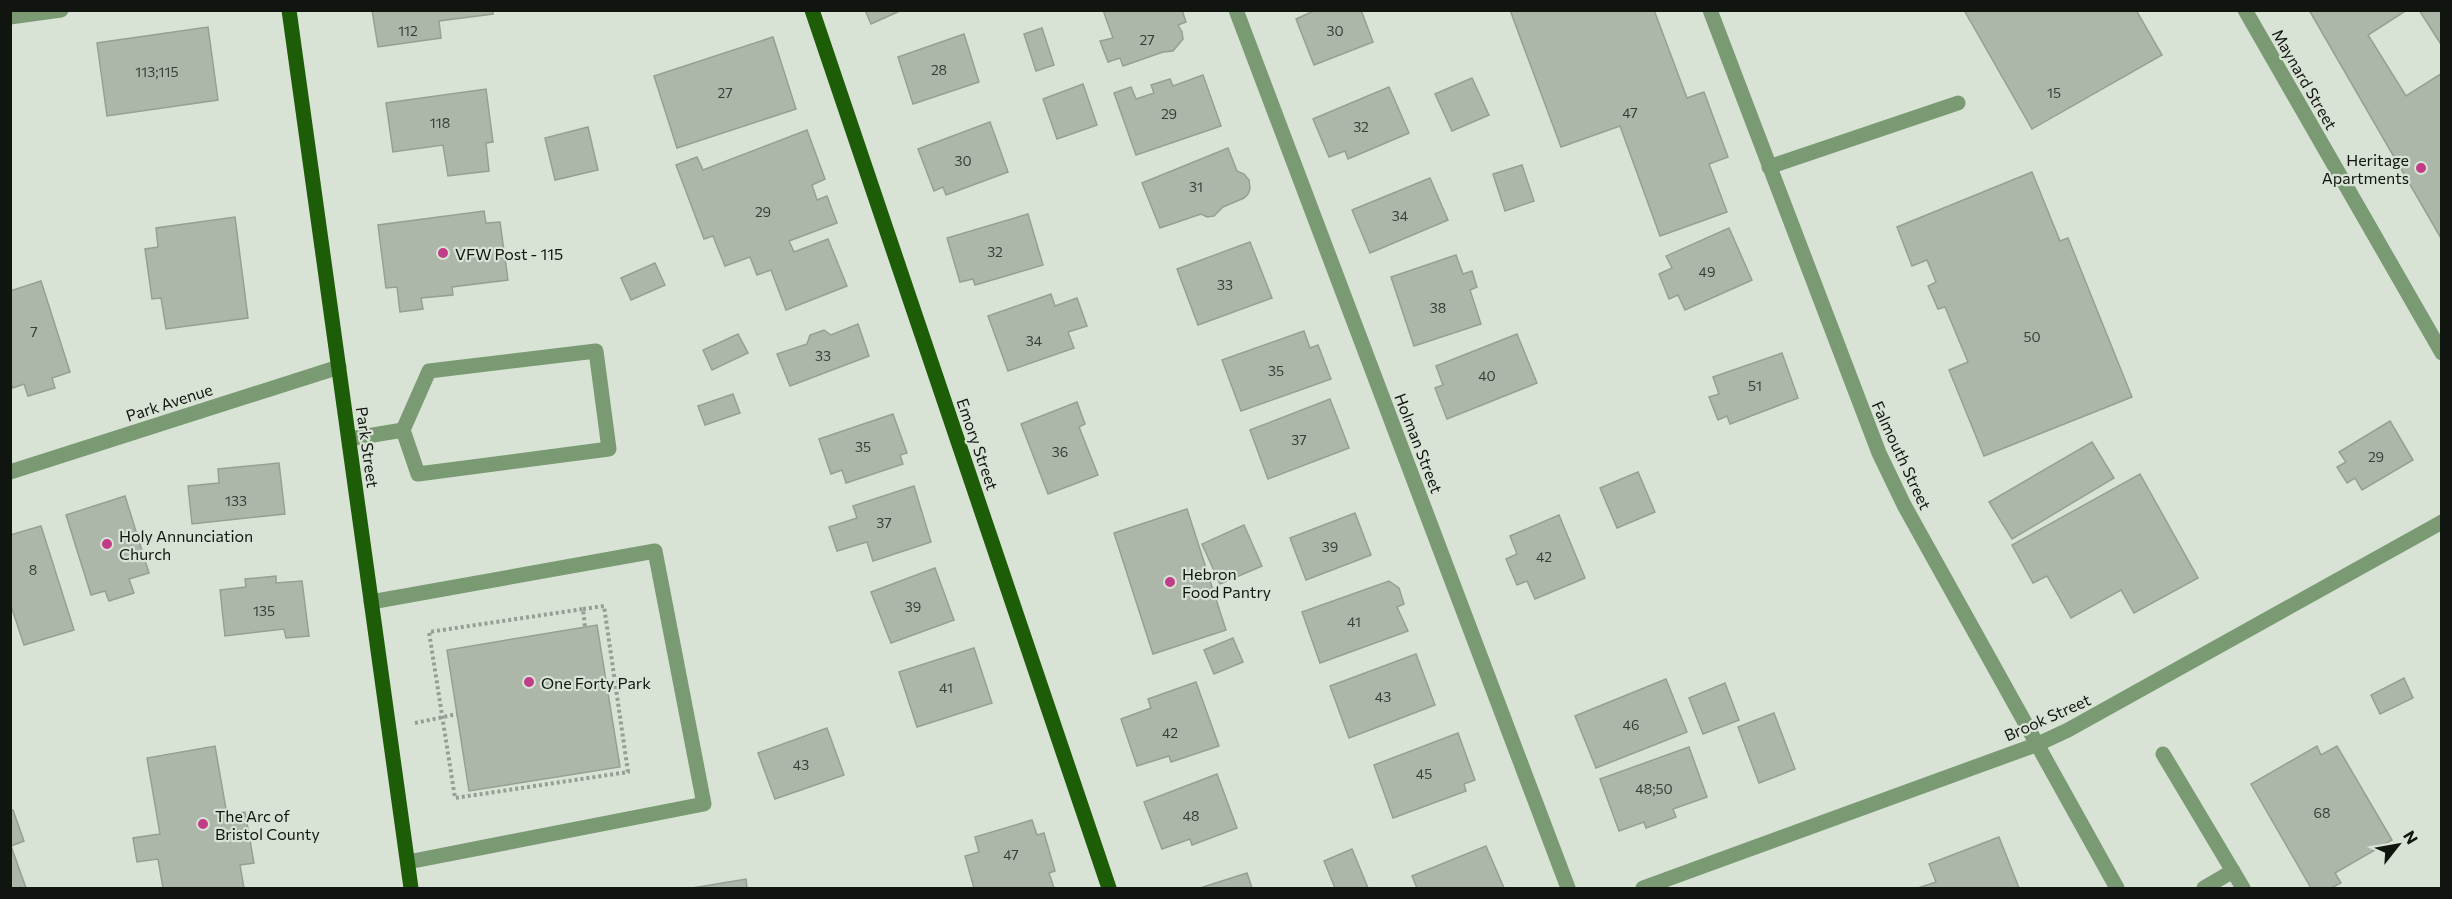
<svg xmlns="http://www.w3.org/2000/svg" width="2452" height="899" viewBox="0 0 2452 899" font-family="Commissioner,sans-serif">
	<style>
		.building { fill: #acb7a9; stroke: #95a092; stroke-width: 1.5 }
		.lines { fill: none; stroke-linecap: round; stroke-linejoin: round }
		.path { stroke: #959e93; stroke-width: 4; stroke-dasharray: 3 3; stroke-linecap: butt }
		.minor { stroke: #799a72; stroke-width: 15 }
		.major { stroke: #1e5d08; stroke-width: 15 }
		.poi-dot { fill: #c03e87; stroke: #d8e3d5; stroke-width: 2 }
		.labels { text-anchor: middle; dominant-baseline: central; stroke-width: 4.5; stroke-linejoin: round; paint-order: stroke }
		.number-label { font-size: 14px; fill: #383e36 }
		.street-label { font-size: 16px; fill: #111510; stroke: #d8e3d5 }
		.poi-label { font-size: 16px; fill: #111510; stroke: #d8e3d5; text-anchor: start }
	</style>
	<rect width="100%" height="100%" fill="#d8e3d5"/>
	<g class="building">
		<polygon points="372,10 493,10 493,14 439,21 441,38 378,47"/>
		<polygon points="865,10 902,10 871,24"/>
		<polygon points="1103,10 1182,10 1186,22 1178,25 1182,32 1183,39 1173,51 1163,52 1123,66 1120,58 1108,62 1100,41 1113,38"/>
		<polygon points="1316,10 1361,10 1373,42 1314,65 1296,19"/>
		<polygon points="1510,10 1654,10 1687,98 1704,92 1728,157 1709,164 1727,212 1660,236 1620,126 1561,147"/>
		<polygon points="1964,10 2136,10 2162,55 2032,129"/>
		<polygon points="2309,10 2407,10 2368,35 2406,96 2442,73 2442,240"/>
		<polygon points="2419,10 2442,10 2442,46"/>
		<polygon points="208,27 218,100 107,116 97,43"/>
		<polygon points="1042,28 1054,65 1036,71 1024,34"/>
		<polygon points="964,34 979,82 913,104 898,57"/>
		<polygon points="773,37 796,109 677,148 654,76"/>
		<polygon points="1203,75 1221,126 1136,155 1114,93 1131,87 1136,99 1154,93 1151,85 1170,79 1173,86"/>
		<polygon points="1472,78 1489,115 1452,131 1435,94"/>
		<polygon points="1083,84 1097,125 1057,139 1043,99"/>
		<polygon points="1389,87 1409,133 1348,159 1345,151 1329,157 1313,119"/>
		<polygon points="486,89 493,142 486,143 489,171 448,176 443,145 393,152 386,103"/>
		<polygon points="990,122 1008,172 946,195 943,187 934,191 918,149"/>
		<polygon points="588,127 598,170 555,180 545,138"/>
		<polygon points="807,130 825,179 812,185 817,200 827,196 837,223 789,241 794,252 828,239 847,286 786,310 771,270 757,275 750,257 725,266 713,236 704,239 676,165 697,157 703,170"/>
		<polygon points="1228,148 1237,171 1244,174 1249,180 1250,189 1248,194 1244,198 1223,207 1214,216 1207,217 1201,214 1160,228 1142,183"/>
		<polygon points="1522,165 1534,201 1505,211 1493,174"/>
		<polygon points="2032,172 2060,241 2068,238 2132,397 1984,456 1949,370 1968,362 1945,307 1938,309 1928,286 1936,282 1927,260 1912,266 1897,227"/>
		<polygon points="1430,178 1448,220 1370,253 1352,210"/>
		<polygon points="484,211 486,223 500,222 508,280 452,287 453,295 421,298 423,309 400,312 397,287 386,288 378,225"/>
		<polygon points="1028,214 1043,265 975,285 973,279 960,282 947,238"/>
		<polygon points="235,217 248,318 166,329 161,298 152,299 145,249 158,247 156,228"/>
		<polygon points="1729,228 1752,280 1685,310 1678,295 1669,299 1659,274 1672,268 1666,256"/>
		<polygon points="1250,242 1272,298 1198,325 1177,269"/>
		<polygon points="1456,255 1463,274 1472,271 1477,287 1470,290 1481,324 1414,346 1391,277"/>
		<polygon points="655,263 665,285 631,300 621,278"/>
		<polygon points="41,281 70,372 52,378 55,388 28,396 24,384 13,388 10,381 10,291"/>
		<polygon points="1051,294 1055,306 1077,298 1087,326 1068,332 1074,348 1008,371 988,316"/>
		<polygon points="858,324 869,356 790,386 777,354 807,344 810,335 824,330 831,335"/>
		<polygon points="1304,331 1310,348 1318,345 1331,379 1241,411 1222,360"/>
		<polygon points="738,334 748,353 712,370 703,350"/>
		<polygon points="1517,334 1537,383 1447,419 1435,388 1443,385 1436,366"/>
		<polygon points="1782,353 1798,398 1730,424 1727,416 1718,420 1709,397 1719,394 1713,377"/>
		<polygon points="733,394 740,413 705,425 698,406"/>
		<polygon points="1330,399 1349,448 1268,479 1250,430"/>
		<polygon points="1077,402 1085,424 1079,427 1098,475 1048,494 1021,424"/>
		<polygon points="893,414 907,453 900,455 903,464 846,483 842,470 831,474 819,439"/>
		<polygon points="2390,421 2413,460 2362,490 2355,478 2347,483 2337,467 2346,462 2339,452"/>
		<polygon points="2092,442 2114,478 2012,539 1989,502"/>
		<polygon points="279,463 285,514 192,524 188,486 219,483 218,469"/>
		<polygon points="1638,472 1655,512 1617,528 1600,488"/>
		<polygon points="2140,474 2198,578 2134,613 2121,590 2071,618 2047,576 2033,583 2012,545"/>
		<polygon points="914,486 931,542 873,561 867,542 837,551 829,527 857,518 853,506"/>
		<polygon points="125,496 149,573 129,579 134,593 109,601 105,591 91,595 66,515"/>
		<polygon points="1187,509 1226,630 1153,654 1114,533"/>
		<polygon points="1355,513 1371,555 1306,580 1290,538"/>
		<polygon points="1559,515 1585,578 1535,599 1527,581 1517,585 1506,559 1517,554 1510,536"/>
		<polygon points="1244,525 1262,566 1220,584 1202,544"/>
		<polygon points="41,526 74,630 24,645 10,603 10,535"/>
		<polygon points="935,568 954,620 891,643 871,592"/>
		<polygon points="276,576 276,583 302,581 309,636 286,638 284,629 225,636 220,590 246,587 245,579"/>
		<polygon points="1389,581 1399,588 1404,604 1397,607 1408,631 1320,663 1302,612"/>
		<polygon points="597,625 620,767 469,791 447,650"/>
		<polygon points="1233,638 1243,662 1214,674 1204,650"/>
		<polygon points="974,648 992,703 917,727 899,672"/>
		<polygon points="1416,654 1435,705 1349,738 1330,686"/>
		<polygon points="2404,678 2413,698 2380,714 2371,695"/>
		<polygon points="1666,679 1687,732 1596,768 1575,716"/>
		<polygon points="1196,682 1219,746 1171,762 1169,756 1137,766 1121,719 1151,708 1148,699"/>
		<polygon points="1725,683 1739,720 1703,734 1689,698"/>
		<polygon points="1774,713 1795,769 1759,783 1738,727"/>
		<polygon points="827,728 844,775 775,799 758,753"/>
		<polygon points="1458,733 1475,780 1464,784 1466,791 1393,818 1374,765"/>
		<polygon points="215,746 227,815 245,812 254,863 240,865 244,888 163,888 158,859 137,862 133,838 160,834 147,758"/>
		<polygon points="2317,746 2321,755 2337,746 2392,840 2335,873 2341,883 2331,888 2311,888 2251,784"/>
		<polygon points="1689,747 1707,797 1673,809 1676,817 1646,828 1644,822 1619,831 1600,779"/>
		<polygon points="1217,774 1237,828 1192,845 1190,839 1162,849 1144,802"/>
		<polygon points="13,810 24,841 11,846 26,888 10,888 10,811"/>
		<polygon points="1032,820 1037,835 1044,833 1055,871 1049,873 1054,888 974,888 965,856 979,852 975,837"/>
		<polygon points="1999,837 2019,888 1918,888 1936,882 1929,864"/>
		<polygon points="1486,846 1504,888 1417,888 1412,876"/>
		<polygon points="1352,849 1368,888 1335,888 1324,861"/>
		<polygon points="1247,873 1252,888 1200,888"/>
		<polygon points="746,879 747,888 692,888"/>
	</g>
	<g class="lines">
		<g class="path">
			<polyline points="583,609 604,606 628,772 455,798 429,632 583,609 585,627"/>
			<polyline points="415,723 457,714"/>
		</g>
		<g class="minor">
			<polyline points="1236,10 1568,888"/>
			<polyline points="1710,10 1879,453 1904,505 2117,888"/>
			<polyline points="2245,10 2442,353"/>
			<polyline points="10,17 61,10"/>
			<polyline points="1769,167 1958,103"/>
			<polygon points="596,351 609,449 418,474 403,430 429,371"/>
			<polyline points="349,439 403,430"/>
			<polyline points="10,472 339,367"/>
			<polyline points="371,602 655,551 704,804 408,862"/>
			<polyline points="2163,754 2243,888"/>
			<polyline points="1643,888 2038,744 2068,730 2442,522"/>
			<polyline points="2204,888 2233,871"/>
		</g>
		<g class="major">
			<polyline points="289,10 411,888"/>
			<polyline points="812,10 1109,888"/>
		</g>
	</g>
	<g class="poi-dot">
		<circle cx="2421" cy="168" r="6"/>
		<circle cx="443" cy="253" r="6"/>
		<circle cx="107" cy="544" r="6"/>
		<circle cx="1170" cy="582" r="6"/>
		<circle cx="529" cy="682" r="6"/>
		<circle cx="203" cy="824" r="6"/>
	</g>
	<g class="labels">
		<g class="number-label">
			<text x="408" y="30">112</text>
			<text x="1335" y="30">30</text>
			<text x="1147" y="39">27</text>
			<text x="939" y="69">28</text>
			<text x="157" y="71">113;115</text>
			<text x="725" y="92">27</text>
			<text x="2054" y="92">15</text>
			<text x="1630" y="112">47</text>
			<text x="1169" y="113">29</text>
			<text x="440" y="122">118</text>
			<text x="1361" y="126">32</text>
			<text x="963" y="160">30</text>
			<text x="1196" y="186">31</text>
			<text x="763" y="211">29</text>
			<text x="1400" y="215">34</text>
			<text x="995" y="251">32</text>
			<text x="1707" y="271">49</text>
			<text x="1225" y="284">33</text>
			<text x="1438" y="307">38</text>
			<text x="34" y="331">7</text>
			<text x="2032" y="336">50</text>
			<text x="1034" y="340">34</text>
			<text x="823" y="355">33</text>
			<text x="1276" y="370">35</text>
			<text x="1487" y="375">40</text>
			<text x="1755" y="385">51</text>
			<text x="1299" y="439">37</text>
			<text x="863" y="446">35</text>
			<text x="1060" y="451">36</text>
			<text x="2376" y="456">29</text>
			<text x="236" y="500">133</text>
			<text x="884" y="522">37</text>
			<text x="1330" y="546">39</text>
			<text x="1544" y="556">42</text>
			<text x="33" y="569">8</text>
			<text x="913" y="606">39</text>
			<text x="264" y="610">135</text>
			<text x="1354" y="621">41</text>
			<text x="946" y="687">41</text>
			<text x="1383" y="696">43</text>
			<text x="1631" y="724">46</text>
			<text x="1170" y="732">42</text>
			<text x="801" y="764">43</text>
			<text x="1424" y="773">45</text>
			<text x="1654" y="788">48;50</text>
			<text x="2322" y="812">68</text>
			<text x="1191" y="815">48</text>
			<text x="1011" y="854">47</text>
		</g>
		<g class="street-label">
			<text transform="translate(2305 79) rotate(60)">Maynard Street</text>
			<text transform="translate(169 402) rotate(-18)">Park Avenue</text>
			<text transform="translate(1419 443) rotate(69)">Holman Street</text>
			<text transform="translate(978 444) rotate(71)">Emory Street</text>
			<text transform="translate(368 447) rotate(82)">Park Street</text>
			<text transform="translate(1902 455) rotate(65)">Falmouth Street</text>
			<text transform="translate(2047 717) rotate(-24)">Brook Street</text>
		</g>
		<g class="poi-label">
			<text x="2409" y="159" text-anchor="end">Heritage<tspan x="2409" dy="18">Apartments</tspan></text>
			<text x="455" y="253">VFW Post - 115</text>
			<text x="119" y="535">Holy Annunciation<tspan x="119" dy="18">Church</tspan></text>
			<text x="1182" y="573">Hebron<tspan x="1182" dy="18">Food Pantry</tspan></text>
			<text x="541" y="682">One Forty Park</text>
			<text x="215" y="815">The Arc of<tspan x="215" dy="18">Bristol County</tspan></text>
		</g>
	</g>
	<rect width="2452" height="899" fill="none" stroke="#111510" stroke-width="24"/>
	<g transform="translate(2398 845) rotate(59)" stroke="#d8e3d5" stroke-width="4.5" paint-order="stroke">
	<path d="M0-4.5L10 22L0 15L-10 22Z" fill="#111510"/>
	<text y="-9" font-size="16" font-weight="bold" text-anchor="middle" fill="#111510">N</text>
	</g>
</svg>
